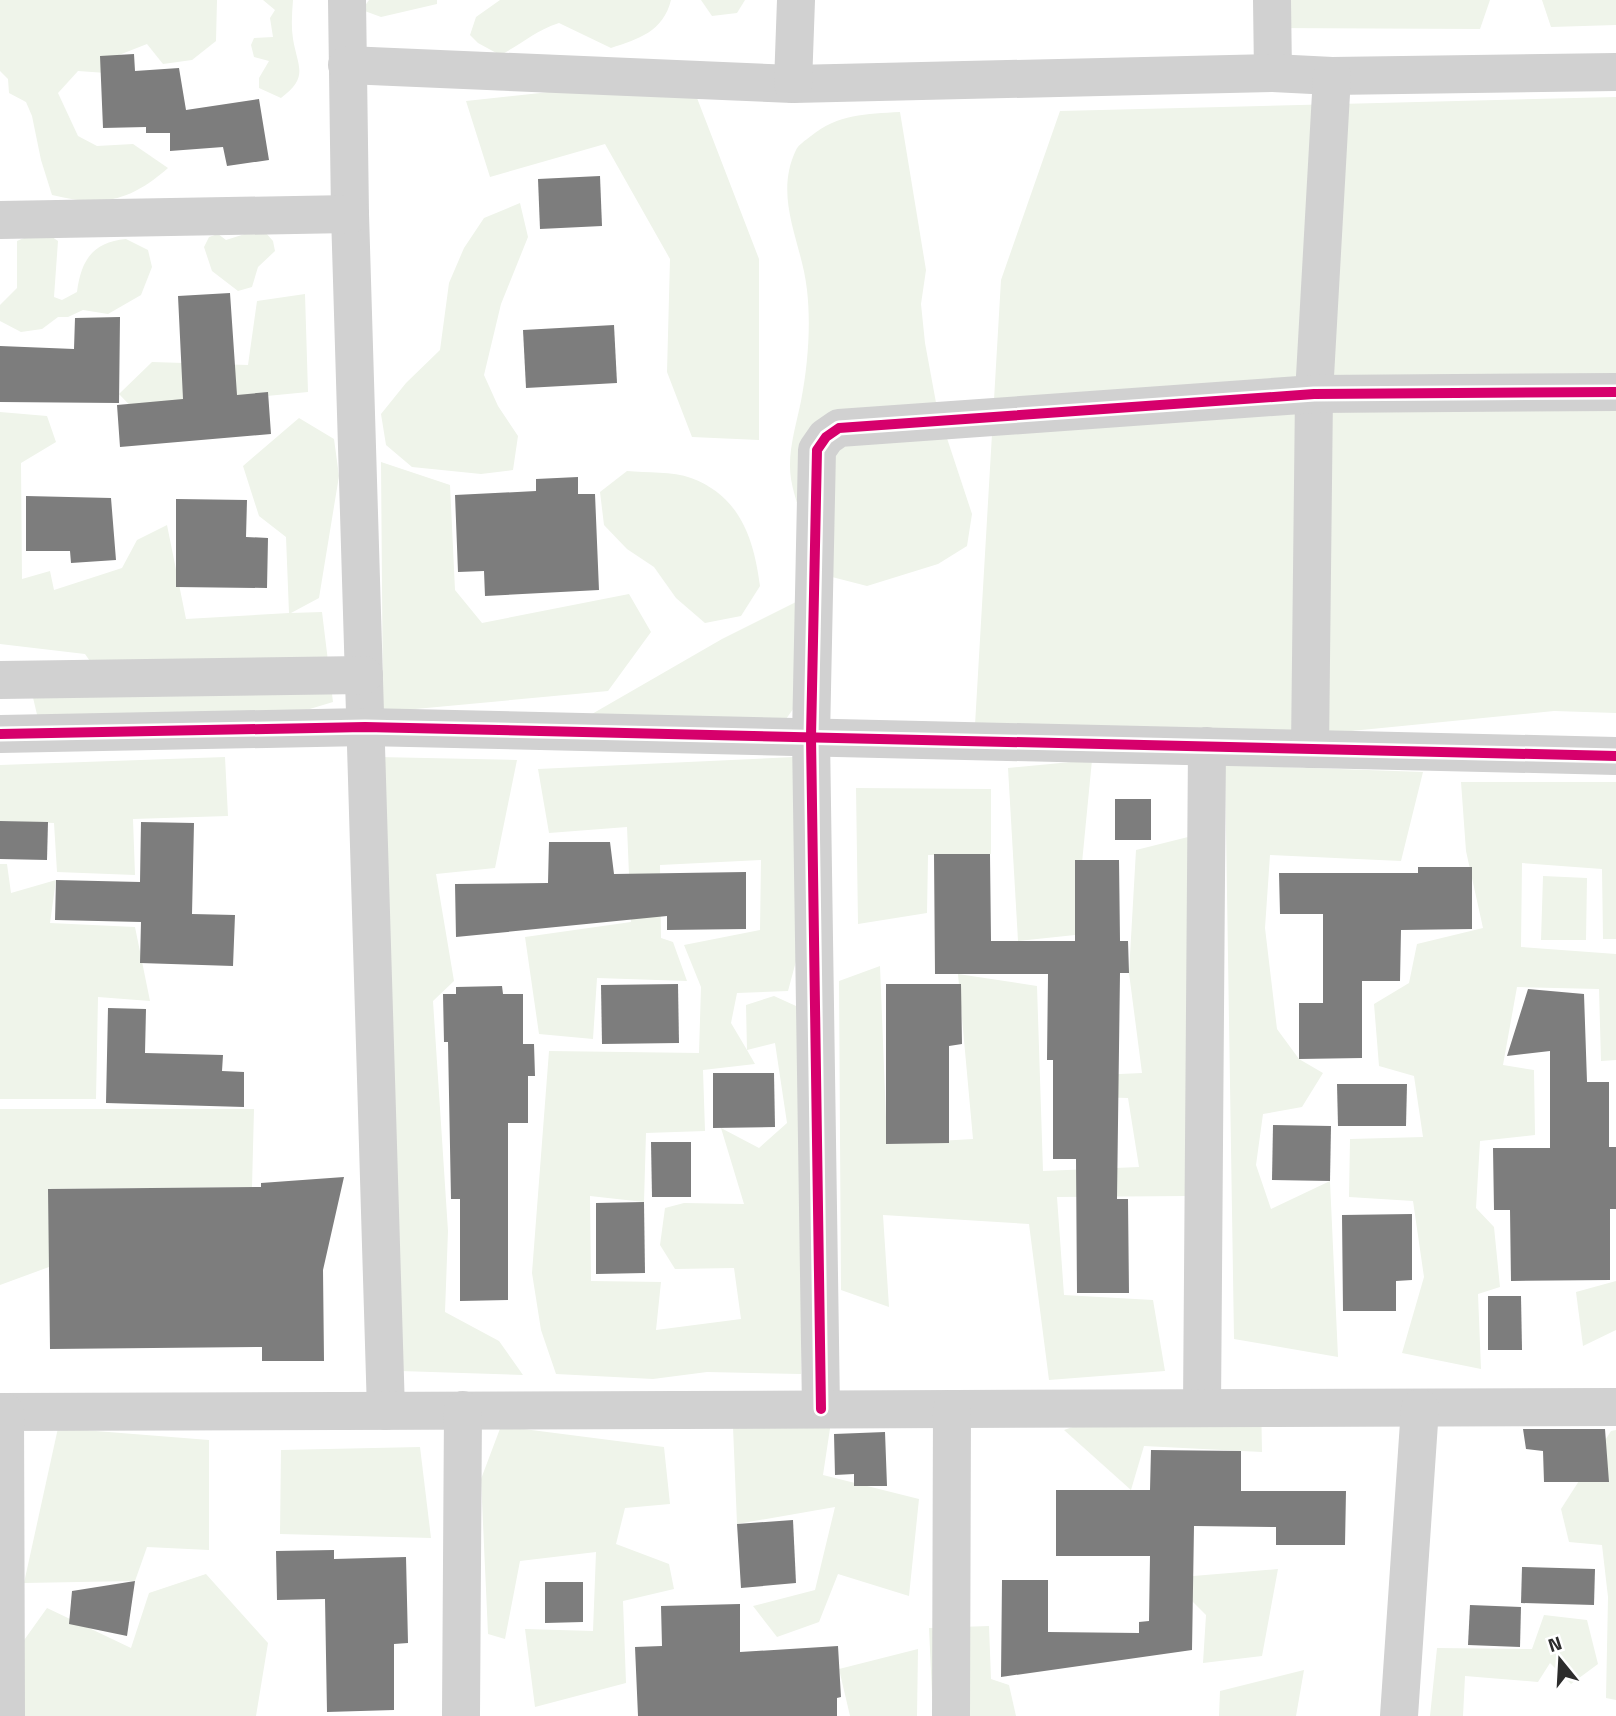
<svg xmlns="http://www.w3.org/2000/svg" width="1616" height="1716" viewBox="0 0 1616 1716" font-family="'Titillium Web',sans-serif">
	<style>
		.green { fill: #eff4ea; fill-rule: evenodd }
		.building { fill: #7d7d7d }
		.lines { fill: none; stroke-linecap: round; stroke-linejoin: round }
		.street { stroke: #d1d1d1; stroke-width: 38 }
		.cycleway-casing { stroke: #fff; stroke-width: 15 }
		.cycleway { stroke: #d6006c; stroke-width: 10 }
	</style>
	<rect width="100%" height="100%" fill="#fff"/>
	<g class="green">
		<path d="M 0,0 L 217,0 L 216,41 L 192,60 L 163,64 L 147,44 L 119,55 L 106,73 L 78,71 L 58,93 L 78,136 L 97,146 L 133,144 L 168,168 C 129,202 102,207 52,195 L 41,160 L 32,116 L 26,102 L 9,93 L 8,79 L 0,71 Z"/>
		<path d="M 263,0 L 293,0 C 292,13 291,26 293,39 C 298,68 309,77 281,98 L 259,88 L 259,78 L 269,61 L 254,57 L 251,45 L 254,38 L 273,37 L 270,18 L 275,10 Z"/>
		<polygon points="369,0 437,0 437,4 381,17 362,10"/>
		<path d="M 500,0 L 671,0 C 663,32 638,39 611,48 L 559,23 C 534,31 523,44 500,55 L 478,43 L 470,35 L 476,17 Z"/>
		<polygon points="701,0 745,0 737,13 712,16"/>
		<polygon points="1272,0 1490,0 1480,29 1271,28"/>
		<polygon points="1542,0 1616,0 1616,25 1551,27"/>
		<polygon points="577,89 697,98 759,259 759,440 692,437 667,372 670,259 605,144 490,177 466,101"/>
		<polygon points="1616,97 1616,713 1554,711 1331,733 975,725 1001,280 1060,111"/>
		<path d="M 900,112 L 926,270 L 921,304 L 925,343 L 937,408 L 972,514 L 967,546 L 938,564 L 867,586 L 832,577 C 816,545 797,514 791,479 C 787,453 796,426 801,401 C 808,365 811,325 807,290 C 802,242 773,198 796,150 C 798,145 806,140 811,136 C 838,114 866,114 900,112 Z"/>
		<polygon points="520,203 528,237 501,304 484,375 498,406 518,436 513,470 481,474 412,467 386,445 381,414 406,383 440,350 449,283 464,248 484,218"/>
		<path d="M 42,230 L 58,241 L 54,297 L 62,300 L 77,292 C 81,260 93,242 126,239 L 148,250 L 152,267 L 141,295 L 108,314 L 83,310 L 68,317 L 58,317 L 42,329 L 21,332 L 0,321 L 0,305 L 17,288 L 17,241 Z"/>
		<polygon points="248,233 266,233 273,241 275,251 258,267 252,287 238,291 212,271 204,247 209,237 218,234 226,240"/>
		<polygon points="305,294 308,392 165,406 141,417 119,394 152,362 248,365 257,301"/>
		<polygon points="0,412 47,416 56,442 21,463 22,579 50,571 54,590 122,568 137,540 167,525 186,619 289,613 286,537 259,516 243,466 299,418 334,439 339,476 319,598 291,613 322,612 333,702 230,733 44,744 30,685 92,664 85,654 0,644"/>
		<polygon points="381,462 450,485 455,590 482,623 629,594 651,632 608,691 383,712"/>
		<path d="M 627,471 C 646,473 673,471 691,478 C 740,496 754,539 760,586 L 741,616 L 705,623 L 676,598 L 654,567 L 627,549 L 604,525 L 600,492 Z"/>
		<polygon points="808,596 831,656 786,719 585,718 722,639"/>
		<polygon points="225,757 228,816 133,819 135,875 57,872 54,823 0,821 0,765"/>
		<polygon points="378,757 517,760 495,868 436,874 454,981 433,1001 448,1231 445,1312 499,1341 523,1375 400,1371"/>
		<path d="M 794,757 L 807,920 L 788,991 L 737,993 L 731,1023 L 747,1050 L 746,1005 L 774,996 L 807,1011 L 801,1374 L 707,1372 L 653,1379 L 556,1374 L 541,1330 L 532,1273 L 549,1051 L 699,1053 L 701,987 L 684,945 L 760,930 L 761,860 L 660,865 L 661,938 L 673,942 L 687,981 L 597,978 L 593,1039 L 539,1034 L 525,937 L 631,922 L 627,827 L 549,833 L 538,769 ZM 775,1043 L 787,1123 L 759,1148 L 721,1128 L 744,1204 L 684,1203 L 665,1208 L 660,1245 L 675,1269 L 734,1268 L 741,1319 L 656,1330 L 661,1282 L 591,1281 L 590,1196 L 644,1202 L 646,1133 L 705,1131 L 703,1070 L 755,1064 L 747,1050 Z"/>
		<polygon points="1092,760 1075,935 1018,941 1008,768"/>
		<polygon points="1225,765 1423,772 1401,861 1270,855 1265,928 1277,1029 1299,1059 1323,1073 1302,1107 1263,1114 1256,1165 1271,1209 1330,1181 1338,1357 1234,1339"/>
		<polygon points="1461,782 1616,782 1616,939 1603,939 1602,869 1522,863 1521,947 1616,954 1616,1060 1601,1061 1599,989 1517,987 1503,1065 1534,1070 1535,1135 1480,1141 1476,1208 1494,1227 1500,1287 1478,1294 1481,1369 1402,1353 1424,1277 1413,1201 1349,1197 1350,1139 1423,1137 1414,1076 1379,1066 1374,1004 1409,983 1417,944 1483,928 1466,851"/>
		<polygon points="856,788 991,789 991,854 928,855 927,913 858,924"/>
		<polygon points="1192,836 1189,1196 1057,1197 1064,1295 1153,1300 1165,1371 1049,1380 1029,1224 883,1215 889,1307 841,1290 839,981 880,966 887,1144 973,1139 958,974 1037,986 1043,1171 1139,1167 1128,1098 1059,1096 1053,1077 1142,1073 1129,973 1136,850"/>
		<polygon points="0,864 7,864 11,893 56,880 50,923 135,927 150,1001 98,997 96,1099 0,1099"/>
		<polygon points="1543,876 1587,878 1586,940 1541,940"/>
		<polygon points="0,1109 254,1109 252,1187 49,1189 49,1267 0,1285"/>
		<polygon points="1616,1281 1616,1330 1583,1346 1576,1292"/>
		<polygon points="1261,1398 1262,1452 1144,1446 1131,1490 1064,1430 1144,1401"/>
		<polygon points="831,1422 823,1475 919,1499 909,1596 838,1574 819,1622 777,1637 753,1606 815,1590 835,1507 737,1524 733,1427"/>
		<polygon points="501,1426 664,1447 670,1504 625,1508 616,1544 669,1564 674,1589 623,1601 626,1683 535,1707 525,1629 593,1631 596,1552 520,1561 505,1639 488,1634 481,1479"/>
		<polygon points="58,1428 209,1440 209,1550 147,1547 135,1581 24,1583"/>
		<polygon points="1616,1430 1616,1700 1606,1698 1608,1597 1602,1545 1569,1542 1561,1509 1611,1431"/>
		<polygon points="420,1447 431,1538 280,1534 281,1450"/>
		<polygon points="1278,1569 1262,1656 1203,1663 1206,1615 1169,1578"/>
		<polygon points="206,1574 268,1643 256,1716 18,1716 17,1650 47,1608 131,1648 149,1593"/>
		<polygon points="1544,1615 1587,1620 1598,1664 1571,1684 1550,1663 1538,1682 1465,1676 1463,1716 1430,1716 1437,1648 1532,1649"/>
		<polygon points="989,1626 991,1679 1009,1685 1016,1716 933,1716 929,1628"/>
		<polygon points="918,1649 917,1716 850,1716 839,1669"/>
		<polygon points="1304,1670 1296,1716 1219,1716 1220,1691"/>
	</g>
	<g class="building">
		<polygon points="134,54 135,71 179,68 186,110 259,99 269,160 227,166 223,147 170,151 170,133 146,133 146,127 103,128 100,56"/>
		<polygon points="600,176 602,226 540,229 538,179"/>
		<polygon points="230,293 237,395 268,392 271,434 120,447 117,405 183,399 178,296"/>
		<polygon points="120,317 119,403 0,402 0,346 74,349 75,318"/>
		<polygon points="614,325 617,383 526,388 523,330"/>
		<polygon points="578,477 578,494 595,494 599,590 485,596 484,571 458,572 455,495 536,491 536,479"/>
		<polygon points="26,496 111,498 116,560 71,563 70,551 26,551"/>
		<polygon points="176,499 247,500 246,537 268,538 267,588 176,587"/>
		<rect x="1115" y="799" width="36" height="41"/>
		<polygon points="0,821 48,822 47,860 0,859"/>
		<polygon points="141,822 194,823 192,914 235,915 233,966 140,963 141,922 55,920 56,880 140,882"/>
		<polygon points="549,842 610,842 614,874 746,872 746,929 667,930 667,916 456,937 455,884 548,883"/>
		<polygon points="934,854 990,854 991,941 1075,941 1075,860 1119,860 1120,941 1128,941 1129,973 1120,973 1117,1199 1128,1199 1129,1293 1077,1293 1076,1159 1053,1159 1053,1060 1047,1060 1048,974 935,974"/>
		<polygon points="1418,867 1472,867 1472,929 1401,930 1400,981 1362,981 1362,1058 1299,1059 1299,1003 1323,1003 1323,914 1280,914 1279,873 1418,873"/>
		<polygon points="678,984 679,1043 602,1044 601,985"/>
		<polygon points="886,984 961,984 962,1044 949,1046 949,1143 886,1144"/>
		<polygon points="502,986 503,994 523,994 523,1044 534,1044 535,1076 528,1076 528,1123 508,1123 508,1300 460,1301 460,1199 451,1199 448,1042 444,1042 443,994 456,994 456,987"/>
		<polygon points="1528,989 1584,994 1587,1082 1609,1082 1609,1147 1616,1147 1616,1209 1610,1209 1610,1280 1511,1281 1510,1210 1494,1210 1493,1148 1550,1148 1550,1051 1507,1056"/>
		<polygon points="108,1008 146,1009 145,1053 223,1055 222,1071 244,1072 244,1107 106,1103"/>
		<polygon points="713,1073 774,1073 775,1127 713,1128"/>
		<polygon points="1337,1084 1407,1084 1406,1126 1338,1126"/>
		<polygon points="1273,1125 1331,1126 1330,1181 1272,1180"/>
		<polygon points="651,1142 691,1142 691,1197 652,1197"/>
		<polygon points="344,1177 323,1270 324,1361 262,1361 262,1347 50,1349 48,1189 261,1187 261,1183"/>
		<polygon points="644,1202 645,1273 596,1274 596,1203"/>
		<polygon points="1412,1214 1412,1280 1396,1281 1396,1311 1343,1311 1342,1215"/>
		<polygon points="1488,1296 1521,1296 1522,1350 1488,1350"/>
		<polygon points="1523,1429 1605,1429 1609,1482 1544,1482 1543,1451 1526,1449"/>
		<polygon points="885,1432 887,1486 854,1486 854,1474 835,1475 834,1434"/>
		<polygon points="1151,1450 1241,1451 1241,1491 1346,1491 1345,1545 1276,1545 1276,1527 1194,1526 1192,1650 1001,1677 1002,1580 1048,1580 1048,1632 1139,1633 1139,1622 1149,1621 1150,1556 1056,1556 1056,1490 1150,1490"/>
		<polygon points="793,1520 796,1583 741,1588 737,1524"/>
		<polygon points="334,1550 334,1559 406,1557 408,1643 394,1644 394,1710 327,1712 325,1599 277,1600 276,1551"/>
		<polygon points="1522,1567 1595,1569 1594,1605 1521,1603"/>
		<polygon points="135,1581 127,1636 69,1624 72,1591"/>
		<polygon points="545,1582 583,1582 583,1622 545,1623"/>
		<polygon points="740,1604 740,1652 838,1646 841,1697 837,1698 837,1716 638,1716 635,1647 662,1646 661,1606"/>
		<polygon points="1470,1605 1521,1607 1520,1647 1468,1645"/>
	</g>
	<g class="lines">
		<g class="street">
			<polyline points="347,0 350,214 386,1411"/>
			<polyline points="1272,0 1273,73"/>
			<polyline points="347,65 793,84 1273,73 1332,76 1616,72"/>
			<polyline points="793,84 796,0"/>
			<polyline points="0,220 350,214"/>
			<polyline points="0,680 364,675"/>
			<polyline points="0,734 365,727 1616,756"/>
			<polyline points="1310,749 1314,394 1332,76"/>
			<polyline points="1202,1408 1207,746"/>
			<polyline points="821,1409 811,737 817,450 826,437 839,428 1314,394 1616,392"/>
			<polyline points="0,1412 1616,1407"/>
			<polyline points="5,1412 6,1716"/>
			<polyline points="461,1716 463,1410"/>
			<polyline points="951,1716 952,1409"/>
			<polyline points="1399,1716 1420,1408"/>
		</g>
		<g class="cycleway-casing">
			<g id="cycleway">
				<polyline points="0,734 365,727 1616,756"/>
				<polyline points="821,1409 811,737 817,450 826,437 839,428 1314,394 1616,392"/>
			</g>
		</g>
		<use href="#cycleway" class="cycleway"/>
	</g>
	<g transform="translate(1560 1660) rotate(342)" stroke="#ffffff" stroke-width="5" paint-order="stroke">
	<path d="M0-5L12 26L0 18L-12 26Z" fill="#2c2c2c"/>
	<text y="-10" font-size="19" font-weight="bold" text-anchor="middle" fill="#2c2c2c">N</text>
	</g>
</svg>
